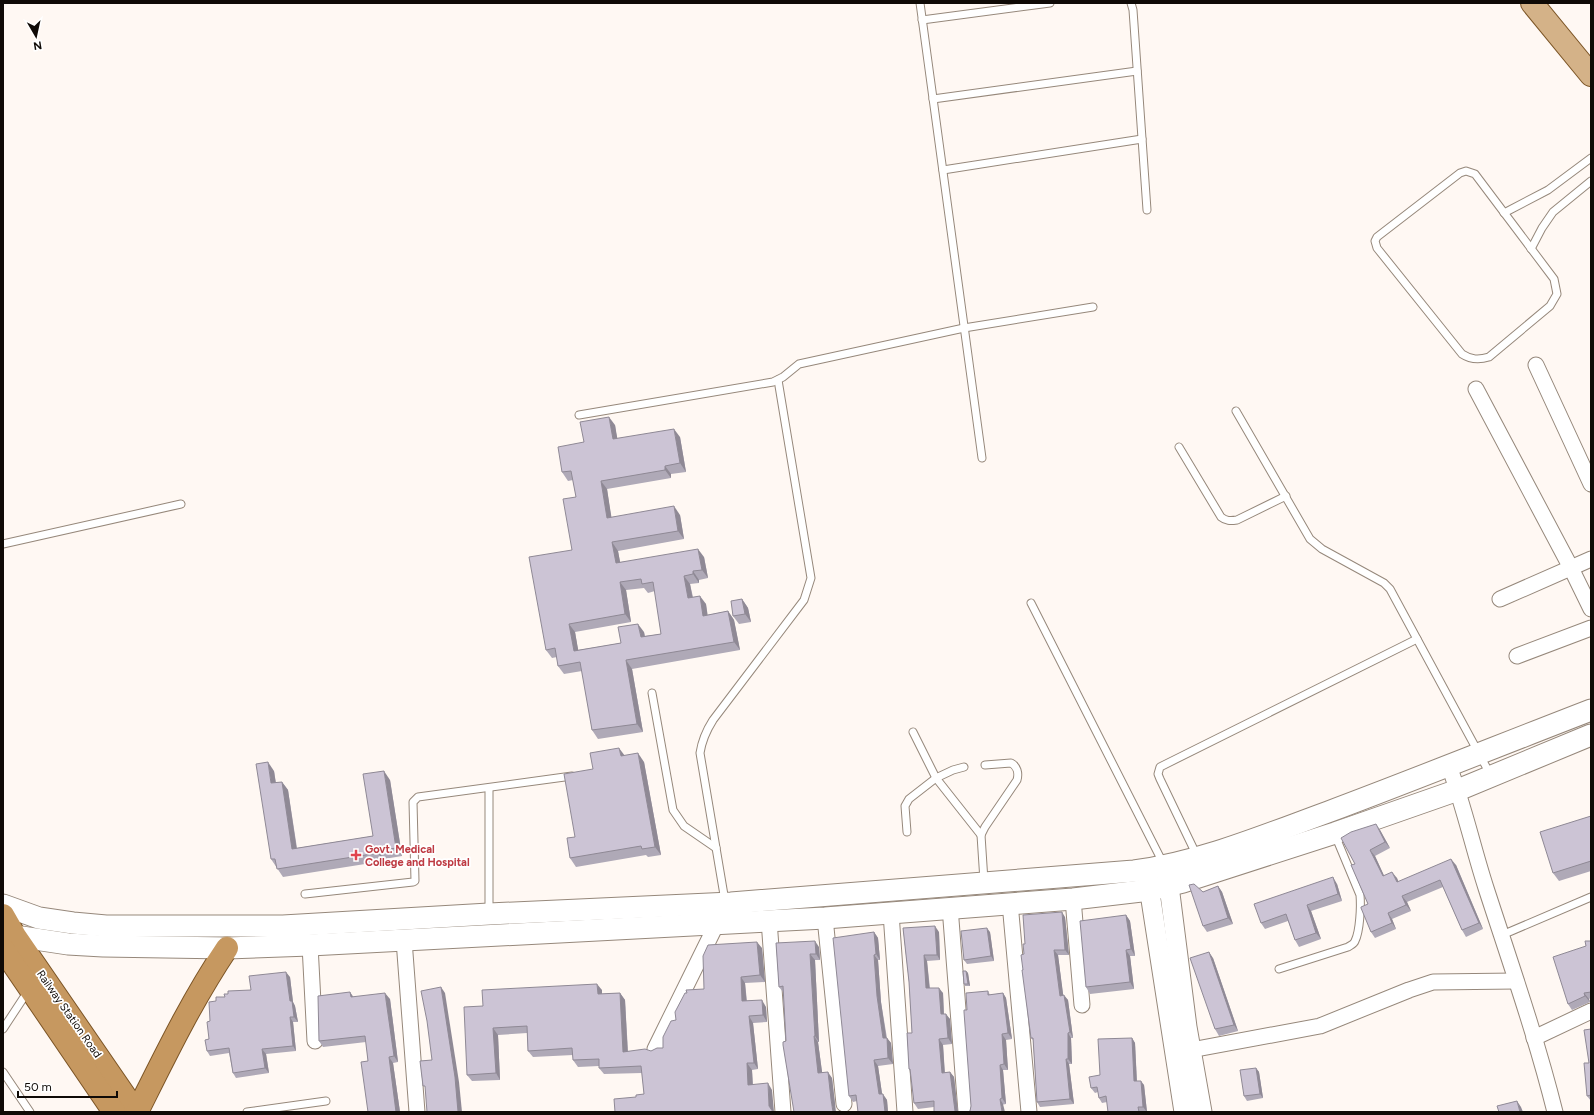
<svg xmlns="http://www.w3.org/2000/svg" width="1594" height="1115" viewBox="0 0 1594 1115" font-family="Figtree,sans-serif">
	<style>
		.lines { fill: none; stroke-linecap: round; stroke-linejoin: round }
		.service-casing { stroke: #96887b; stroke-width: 9 }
		.minor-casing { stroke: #96887b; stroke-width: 17 }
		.tertiary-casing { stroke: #96887b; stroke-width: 21 }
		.secondary-casing { stroke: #96887b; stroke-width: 23 }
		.primary-casing { stroke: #7c5526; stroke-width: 24 }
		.trunk-casing { stroke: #7c5526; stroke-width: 24 }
		.service { stroke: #fff; stroke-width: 7 }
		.minor { stroke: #fff; stroke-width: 15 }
		.tertiary { stroke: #fff; stroke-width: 19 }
		.secondary { stroke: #fff; stroke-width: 21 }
		.primary { stroke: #d4b288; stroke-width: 22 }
		.trunk { stroke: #c69860; stroke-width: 22 }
		.wall { fill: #afa9b7; fill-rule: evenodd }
		.shaded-wall { fill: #8f8995 }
		.building { fill: #ccc4d5; stroke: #8f8995; fill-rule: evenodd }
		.health-dot { fill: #e0444e; stroke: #fff; stroke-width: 1.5 }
		.labels { text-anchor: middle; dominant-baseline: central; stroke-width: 3.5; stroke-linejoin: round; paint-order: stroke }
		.health-label { font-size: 11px; font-weight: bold; fill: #be3a42; stroke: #fff; text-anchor: start }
		.street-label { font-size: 11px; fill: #0f0a06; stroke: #fff }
	</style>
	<rect width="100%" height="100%" fill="#fff8f3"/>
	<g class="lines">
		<g class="service-casing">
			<g id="service">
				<polyline points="920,3 982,458"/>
				<polyline points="1131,3 1133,10 1147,210"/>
				<polyline points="922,20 1050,3"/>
				<polyline points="933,99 1137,71"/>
				<polyline points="943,170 1142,139"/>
				<path d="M 1466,171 L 1475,174 L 1554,279 L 1557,294 L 1550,306 L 1489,357 C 1479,360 1471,360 1462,354 L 1377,248 L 1375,241 L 1377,237 L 1460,173 Z"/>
				<polyline points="1504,213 1548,190 1591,158"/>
				<polyline points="1531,249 1542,228 1553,212 1591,181"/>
				<polyline points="1236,411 1310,539 1322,549 1384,583 1390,589 1490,774"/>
				<polyline points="579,415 773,382 783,377 799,364 964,328 1093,307"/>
				<path d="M 1179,447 L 1221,517 C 1226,521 1230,521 1237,520 L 1286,496"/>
				<polyline points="3,544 181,504"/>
				<polyline points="1031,603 1163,863"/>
				<polyline points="652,693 673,810 684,826 716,848"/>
				<polyline points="913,732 936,778 981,835"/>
				<polyline points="907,832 905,806 909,799 936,778 953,770 964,767"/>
				<polyline points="1197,856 1160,779 1158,774 1160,767 1417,639"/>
				<path d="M 984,881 L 981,835 L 985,827 L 1017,780 C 1019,773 1017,766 1011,763 L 985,765"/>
				<polyline points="305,894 413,882 415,881 413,802 418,797 572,776"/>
				<path d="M 725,901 L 700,753 C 702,740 706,731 713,720 L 804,600 L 811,578 L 778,380"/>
				<polyline points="489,911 489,788"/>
				<polyline points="1502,935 1591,897"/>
				<path d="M 1279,969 L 1348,947 C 1351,945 1354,944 1355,941 C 1360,931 1361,906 1360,895 L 1335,835"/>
				<polyline points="3,1029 28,991"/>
				<polyline points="3,1072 30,1112"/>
				<polyline points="247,1112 326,1101"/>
			</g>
		</g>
		<g class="minor-casing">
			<g id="minor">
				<polyline points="1536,365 1591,484"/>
				<polyline points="1476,389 1571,568 1591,609"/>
				<polyline points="1500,599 1591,559"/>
				<polyline points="1517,656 1591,628"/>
				<path d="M 1449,766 C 1464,806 1473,848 1486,888 C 1510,962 1536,1036 1555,1112"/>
				<polyline points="1073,899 1082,1005"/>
				<polyline points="1010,903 1029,1112"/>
				<polyline points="950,907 966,1112"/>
				<polyline points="891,913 905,1112"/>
				<polyline points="825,918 844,1104"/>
				<polyline points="769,920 783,1112"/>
				<polyline points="404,940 417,1112"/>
				<polyline points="310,945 315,1041"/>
				<polyline points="1534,1038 1591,1011"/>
				<polyline points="655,1049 721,915"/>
				<polyline points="1191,1050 1320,1026 1409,990 1433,982 1516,981"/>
			</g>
		</g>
		<g class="tertiary-casing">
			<g id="tertiary">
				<polyline points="1165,870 1169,886 1187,1027 1202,1112"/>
				<polyline points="1147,874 1184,1112"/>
			</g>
		</g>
		<g class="secondary-casing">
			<g id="secondary">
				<path d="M 3,905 L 39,918 L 73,923 L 106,926 L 283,926 L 489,914 L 731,903 L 1134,871 C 1201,862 1265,835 1328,812 C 1416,779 1503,744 1591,710"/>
				<polyline points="15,936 68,944 103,946 227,948 310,945 825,918 1073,899 1150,890 1183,882 1335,833 1458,790 1591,735"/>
			</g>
		</g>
		<g class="primary-casing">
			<polyline id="primary" points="1532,3 1591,75"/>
		</g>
		<g class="trunk-casing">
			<g id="trunk">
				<polyline points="3,915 15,936 136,1112"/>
				<polyline points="3,949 114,1112"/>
				<path d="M 137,1112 C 165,1056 192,1000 227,948"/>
			</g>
		</g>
		<use href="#service" class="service"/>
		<use href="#minor" class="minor"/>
		<use href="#tertiary" class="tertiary"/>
		<use href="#secondary" class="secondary"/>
		<use href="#primary" class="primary"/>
		<use href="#trunk" class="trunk"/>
	</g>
	<g class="wall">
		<path d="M 615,425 L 617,439 L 680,437 L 686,472 L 671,474 L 671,478 L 607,489 L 611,517 L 680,515 L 684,539 L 618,551 L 620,562 L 704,557 L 708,578 L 699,580 L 699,583 L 690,584 L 693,597 L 706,604 L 707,615 L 728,611 L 734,620 L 740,650 L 632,669 L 643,732 L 598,739 L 592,730 L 582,671 L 564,674 L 558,666 L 557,657 L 552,658 L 546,650 L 572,550 L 576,497 L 573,480 L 568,481 L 562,472 L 584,442 ZM 644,588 L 648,593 L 655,591 L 661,634 L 645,636 L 644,632 L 621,643 L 578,650 L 575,632 L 631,622 L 626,590 Z"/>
		<polygon points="742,599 748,608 751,622 739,624 733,616"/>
		<polygon points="625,756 644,762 661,855 648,857 646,855 576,867 570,858 575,837 593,769"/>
		<polygon points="274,771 276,783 282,782 288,790 297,848 373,836 390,780 402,856 384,859 384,861 283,877 271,859"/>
		<polygon points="1591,816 1591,871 1559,881 1553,873"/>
		<polygon points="1380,830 1390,848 1375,856 1384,876 1397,878 1398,882 1456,865 1483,929 1466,937 1462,930 1443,887 1407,902 1411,911 1392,919 1396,929 1375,938 1371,932 1368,904 1355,864"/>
		<polygon points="1337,884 1342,901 1311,911 1321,939 1299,947 1295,940 1288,921 1265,929 1261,923"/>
		<polygon points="1218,886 1222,892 1233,924 1207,932 1203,926 1203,892"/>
		<polygon points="1126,915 1130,921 1135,956 1130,956 1134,989 1090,994 1086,987"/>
		<polygon points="1065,917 1069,955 1058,955 1063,995 1068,1000 1073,1038 1071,1038 1072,1064 1069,1064 1074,1104 1040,1107 1037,1102 1033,1040 1031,1038 1023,970 1025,944"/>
		<polygon points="903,928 939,932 940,960 927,961 930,988 943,993 944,1014 950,1019 952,1044 943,1045 945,1073 950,1072 954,1077 958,1112 934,1112 934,1107 918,1109 914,1103 911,1072 909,1069 912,1033 909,982"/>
		<polygon points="874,932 878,938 880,960 878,960 881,1002 887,1038 891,1043 893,1064 878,1066 882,1094 887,1100 888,1112 858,1112 857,1101 853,1102 849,1096"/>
		<polygon points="990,932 994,961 967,964 964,960"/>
		<polygon points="1591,941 1591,998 1589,999 1590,1002 1572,1010 1568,1004 1586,946"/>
		<polygon points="776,943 819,947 820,960 815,960 819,1042 818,1042 822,1072 832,1078 835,1105 786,1041 783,992 779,987"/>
		<polygon points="762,948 765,982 745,983 747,1001 766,1007 767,1022 753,1023 758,1069 752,1070 753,1085 772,1090 636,1097 644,1094 642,1073 604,1074 599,1068 599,1066 578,1067 573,1060 573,1055 533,1057 528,1051 527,1033 498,1035 500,1080 472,1081 467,1075 483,1006 602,990 602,994 620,993 625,1000 628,1051 651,1051 663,1048 676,1020 704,989"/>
		<polygon points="1213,958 1238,1031 1219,1036 1215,1029"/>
		<polygon points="966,971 968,973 970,986 965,986 964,984"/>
		<polygon points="290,977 293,1002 295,1006 298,1022 293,1022 296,1051 266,1054 269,1073 236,1078 233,1073 229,1053 210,1056 207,1051 209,1039 210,1021 216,1001 225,997 251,990"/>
		<polygon points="988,991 990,995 1003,993 1006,998 1012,1039 1006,1040 1008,1070 1003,1070 1006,1104 970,1111 971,1106 967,1010"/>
		<polygon points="350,992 353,997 390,999 398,1062 393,1063 400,1112 368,1112 368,1061 366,1042 323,1047 319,1041"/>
		<polygon points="1591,1029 1591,1101 1587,1096"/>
		<polygon points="1132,1038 1135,1043 1137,1081 1144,1085 1147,1112 1108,1112 1107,1102 1102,1103 1099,1098 1098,1092 1095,1093 1091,1088 1100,1075"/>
		<polygon points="1256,1068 1259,1072 1263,1098 1247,1101 1244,1096"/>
	</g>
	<g class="shaded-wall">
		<polygon points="609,417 615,425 619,448 613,439"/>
		<polygon points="674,429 680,437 686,472 680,463"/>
		<polygon points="665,466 671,474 671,478 665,470"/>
		<polygon points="601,481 607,489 613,527 607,518"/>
		<polygon points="674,506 680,515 684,539 678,531"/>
		<polygon points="612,542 618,551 622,572 616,563"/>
		<polygon points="698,549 704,557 708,578 702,570"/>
		<polygon points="693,571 699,580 699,583 693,574"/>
		<polygon points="684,576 690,584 694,606 688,598"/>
		<polygon points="620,582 626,590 631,622 625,614"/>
		<polygon points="700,596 706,604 709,624 703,616"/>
		<polygon points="742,599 748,608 751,622 745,614"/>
		<polygon points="728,611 734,620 740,650 734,642"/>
		<polygon points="569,624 575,632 580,660 574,651"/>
		<polygon points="638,624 644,632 646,646 641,637"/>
		<polygon points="626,660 632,669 643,732 637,724"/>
		<polygon points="619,748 625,756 621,756"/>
		<polygon points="638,753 644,762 661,855 655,847"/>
		<polygon points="268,762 274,771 277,792 271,783"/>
		<polygon points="384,771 390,780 402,856 396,848"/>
		<polygon points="282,782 288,790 298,858 292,849"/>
		<polygon points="1376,824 1380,830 1390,848 1385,842"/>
		<polygon points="1370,850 1375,856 1387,882 1383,876"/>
		<polygon points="378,851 384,859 384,861 378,853"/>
		<polygon points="1451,859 1456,865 1483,929 1479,923"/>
		<polygon points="1392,872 1397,878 1401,888 1397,882"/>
		<polygon points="1333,877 1337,884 1342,901 1338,894"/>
		<polygon points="1218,886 1222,892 1233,924 1228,918"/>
		<polygon points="1402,896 1407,902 1411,911 1406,905"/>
		<polygon points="1307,905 1311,911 1321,939 1316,933"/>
		<polygon points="1062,912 1065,917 1069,955 1065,950"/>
		<polygon points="1388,913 1392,919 1396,929 1392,923"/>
		<polygon points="1126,915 1130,921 1135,956 1131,949"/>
		<polygon points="935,926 939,932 940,960 937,955"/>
		<polygon points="987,928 990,932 994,961 991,956"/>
		<polygon points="874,932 878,938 880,960 876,954"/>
		<polygon points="815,941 819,947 820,960 816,954"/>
		<polygon points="757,942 762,948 765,982 760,975"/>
		<polygon points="1054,950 1058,955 1064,1001 1060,996"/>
		<polygon points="1126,950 1130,956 1134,989 1130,982"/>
		<polygon points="1209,952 1213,958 1238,1031 1234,1025"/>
		<polygon points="810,954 815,960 819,1042 815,1036"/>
		<polygon points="874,955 878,960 881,1002 887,1043 887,1038 891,1043 893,1064 888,1058 883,1038 877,996"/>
		<polygon points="924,955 927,961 930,994 926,988"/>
		<polygon points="966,971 968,973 970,986 968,984"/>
		<polygon points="286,972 290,977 293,1002 295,1006 298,1022 294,1017 290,1001"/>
		<polygon points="741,977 745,983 747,1008 742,1001"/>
		<polygon points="597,984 602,990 602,1001 598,994"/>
		<polygon points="441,987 445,993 459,1082 462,1112 458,1112"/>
		<polygon points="939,988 943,993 944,1019 941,1014"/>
		<polygon points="350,992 354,998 351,997"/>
		<polygon points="385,993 390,999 398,1062 394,1056"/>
		<polygon points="620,993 625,1000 628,1058 623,1052"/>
		<polygon points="1003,993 1006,998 1012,1039 1008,1033"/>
		<polygon points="1584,993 1589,999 1590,1002 1585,996"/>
		<polygon points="1064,995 1068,1000 1073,1038 1070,1032"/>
		<polygon points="762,1000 766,1007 767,1022 763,1015"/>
		<polygon points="946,1014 950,1019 952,1044 948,1038"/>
		<polygon points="749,1016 753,1023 758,1069 754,1063"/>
		<polygon points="290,1017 293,1022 296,1051 293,1046"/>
		<polygon points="493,1028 498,1035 500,1080 496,1073"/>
		<polygon points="1068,1033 1071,1038 1072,1064 1068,1059"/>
		<polygon points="1002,1034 1006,1040 1008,1070 1004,1064"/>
		<polygon points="814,1036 818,1042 823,1079 818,1073"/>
		<polygon points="1132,1038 1135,1043 1137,1086 1134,1081"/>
		<polygon points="939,1039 943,1045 945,1078 942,1073"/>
		<polygon points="262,1049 266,1054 269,1073 265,1068"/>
		<polygon points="389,1057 393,1063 400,1112 396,1112"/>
		<polygon points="1066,1059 1069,1064 1074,1104 1070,1099"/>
		<polygon points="874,1060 878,1066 883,1100 879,1094"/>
		<polygon points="747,1063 752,1070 753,1092 748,1085"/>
		<polygon points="1000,1065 1003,1070 1006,1104 1002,1098"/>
		<polygon points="1256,1068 1259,1072 1263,1098 1260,1094"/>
		<polygon points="828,1072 832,1078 836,1112 833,1112 831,1099"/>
		<polygon points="950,1072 954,1077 958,1112 955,1112 955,1111"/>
		<polygon points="1141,1081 1144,1085 1147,1112 1143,1107"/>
		<polygon points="768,1083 772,1090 774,1112 773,1112 769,1106"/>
		<polygon points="883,1094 887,1100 888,1112 885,1112"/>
		<polygon points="1000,1099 1003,1104 1005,1112 1002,1112"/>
		<polygon points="1517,1101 1521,1107 1523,1112 1520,1112"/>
	</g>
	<g class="building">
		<path d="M 609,417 L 613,439 L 674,429 L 680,463 L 665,466 L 665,470 L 601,481 L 607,518 L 674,506 L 678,531 L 612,542 L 616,563 L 698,549 L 702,570 L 693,571 L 693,574 L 684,576 L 688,598 L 700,596 L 703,616 L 728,611 L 734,642 L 626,660 L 637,724 L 592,730 L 580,662 L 558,666 L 555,648 L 546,650 L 529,557 L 572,550 L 563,499 L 576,497 L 571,471 L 562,472 L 558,447 L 584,442 L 580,422 ZM 641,579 L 642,584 L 653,582 L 661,634 L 641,637 L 638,624 L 618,627 L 621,643 L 574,651 L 569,624 L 625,614 L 620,582 Z"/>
		<polygon points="742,599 745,614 733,616 731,601"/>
		<polygon points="619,748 621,756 638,753 655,847 642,849 641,846 570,858 567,838 575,837 564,774 593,769 590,753"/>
		<polygon points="268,762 271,783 282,782 292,849 373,836 363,774 384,771 396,848 378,851 378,853 277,869 275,859 271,859 256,764"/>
		<polygon points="1591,816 1591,861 1553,873 1540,832"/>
		<polygon points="1376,824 1385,842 1370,850 1383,876 1392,872 1397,882 1451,859 1479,923 1462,930 1440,880 1402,896 1406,905 1388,913 1392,923 1371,932 1361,908 1361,907 1368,904 1351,865 1355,864 1341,838 1351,832"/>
		<polygon points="1333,877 1338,894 1307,905 1316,933 1295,940 1286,914 1261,923 1254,904"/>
		<polygon points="1194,884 1203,892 1218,886 1228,918 1203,926 1189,885"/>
		<polygon points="1062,912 1065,950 1054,950 1060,996 1064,995 1070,1032 1068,1033 1068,1059 1066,1059 1070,1099 1037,1102 1033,1038 1031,1038 1022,970 1023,970 1021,955 1024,954 1023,944 1025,944 1023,915"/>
		<polygon points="1126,915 1131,949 1126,950 1130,982 1086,987 1080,921"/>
		<polygon points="935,926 937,955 924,955 926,988 939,988 941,1014 946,1014 948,1038 939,1039 942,1073 950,1072 955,1111 955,1112 934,1112 934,1101 914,1103 910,1069 909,1069 907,1033 912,1033 909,982 903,928"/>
		<polygon points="987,928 991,956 964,960 961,931"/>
		<polygon points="874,932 876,954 874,955 877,996 883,1038 887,1038 888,1058 874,1060 879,1094 883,1094 885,1112 858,1112 856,1095 849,1096 833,938"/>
		<polygon points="815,941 816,954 810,954 815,1036 814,1036 818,1073 828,1072 831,1099 833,1112 794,1112 783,1045 783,1042 786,1041 783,986 779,987 776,943"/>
		<polygon points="1585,941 1591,941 1591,992 1584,993 1585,996 1568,1004 1553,957 1586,946"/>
		<polygon points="757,942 760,975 741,977 742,1001 762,1000 763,1015 749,1016 754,1063 747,1063 748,1085 768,1083 769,1106 773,1112 615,1112 614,1099 636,1097 636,1095 644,1094 641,1066 599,1068 599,1059 573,1060 572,1048 528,1051 527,1026 493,1028 496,1073 467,1075 464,1007 483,1006 482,990 597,984 598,994 620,993 623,1052 645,1049 651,1051 657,1048 663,1048 663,1037 671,1021 676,1020 675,1012 685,993 687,993 686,990 704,989 703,956 708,945"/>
		<polygon points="1209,952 1234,1025 1215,1029 1190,958"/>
		<polygon points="963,971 966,971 968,984 964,984"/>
		<polygon points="286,972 290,1001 292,1001 294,1017 290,1017 293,1046 262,1049 265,1068 233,1073 229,1048 207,1051 205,1040 209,1039 207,1022 210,1021 209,1002 216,1001 216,997 225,997 224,994 228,994 228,991 251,990 249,976"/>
		<polygon points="441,987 455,1077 458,1112 427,1112 425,1086 423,1086 420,1061 432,1060 427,1021 421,991"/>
		<polygon points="988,991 988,995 1003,993 1008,1033 1002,1034 1004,1064 1000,1065 1002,1098 1000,1099 1002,1112 968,1112 970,1111 971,1106 964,1012 964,1010 967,1010 966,993"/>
		<polygon points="350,992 351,997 385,993 394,1056 389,1057 396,1112 368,1112 361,1062 368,1061 365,1036 319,1041 318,996"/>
		<polygon points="1591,1029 1591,1095 1587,1096 1584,1063 1589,1063 1584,1030"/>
		<polygon points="1132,1038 1134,1081 1141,1081 1143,1107 1138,1107 1139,1112 1108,1112 1106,1096 1099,1098 1097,1087 1091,1088 1089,1077 1100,1075 1098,1039"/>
		<polygon points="1256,1068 1260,1094 1244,1096 1240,1070"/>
		<polygon points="1517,1101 1520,1112 1499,1112 1497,1106"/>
	</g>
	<path class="health-dot" d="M354 849h4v4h4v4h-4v4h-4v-4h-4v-4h4z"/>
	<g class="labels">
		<g class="health-label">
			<text x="365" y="849">Govt. Medical<tspan x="365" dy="13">College and Hospital</tspan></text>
		</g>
		<g class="street-label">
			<text transform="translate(69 1014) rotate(55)">Railway Station Road</text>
		</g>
	</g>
	<rect width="1594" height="1115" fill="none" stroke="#0f0a06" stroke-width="8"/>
	<g transform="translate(36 36) rotate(171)" stroke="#ffffff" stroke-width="3" paint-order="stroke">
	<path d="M0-3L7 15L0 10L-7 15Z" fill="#0f0a06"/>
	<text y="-6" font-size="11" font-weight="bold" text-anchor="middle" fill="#0f0a06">N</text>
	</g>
	<path d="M18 1091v6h99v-6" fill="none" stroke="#0f0a06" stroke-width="2"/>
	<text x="24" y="1091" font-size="12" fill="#0f0a06" stroke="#ffffff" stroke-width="3" paint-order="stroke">50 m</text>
</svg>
